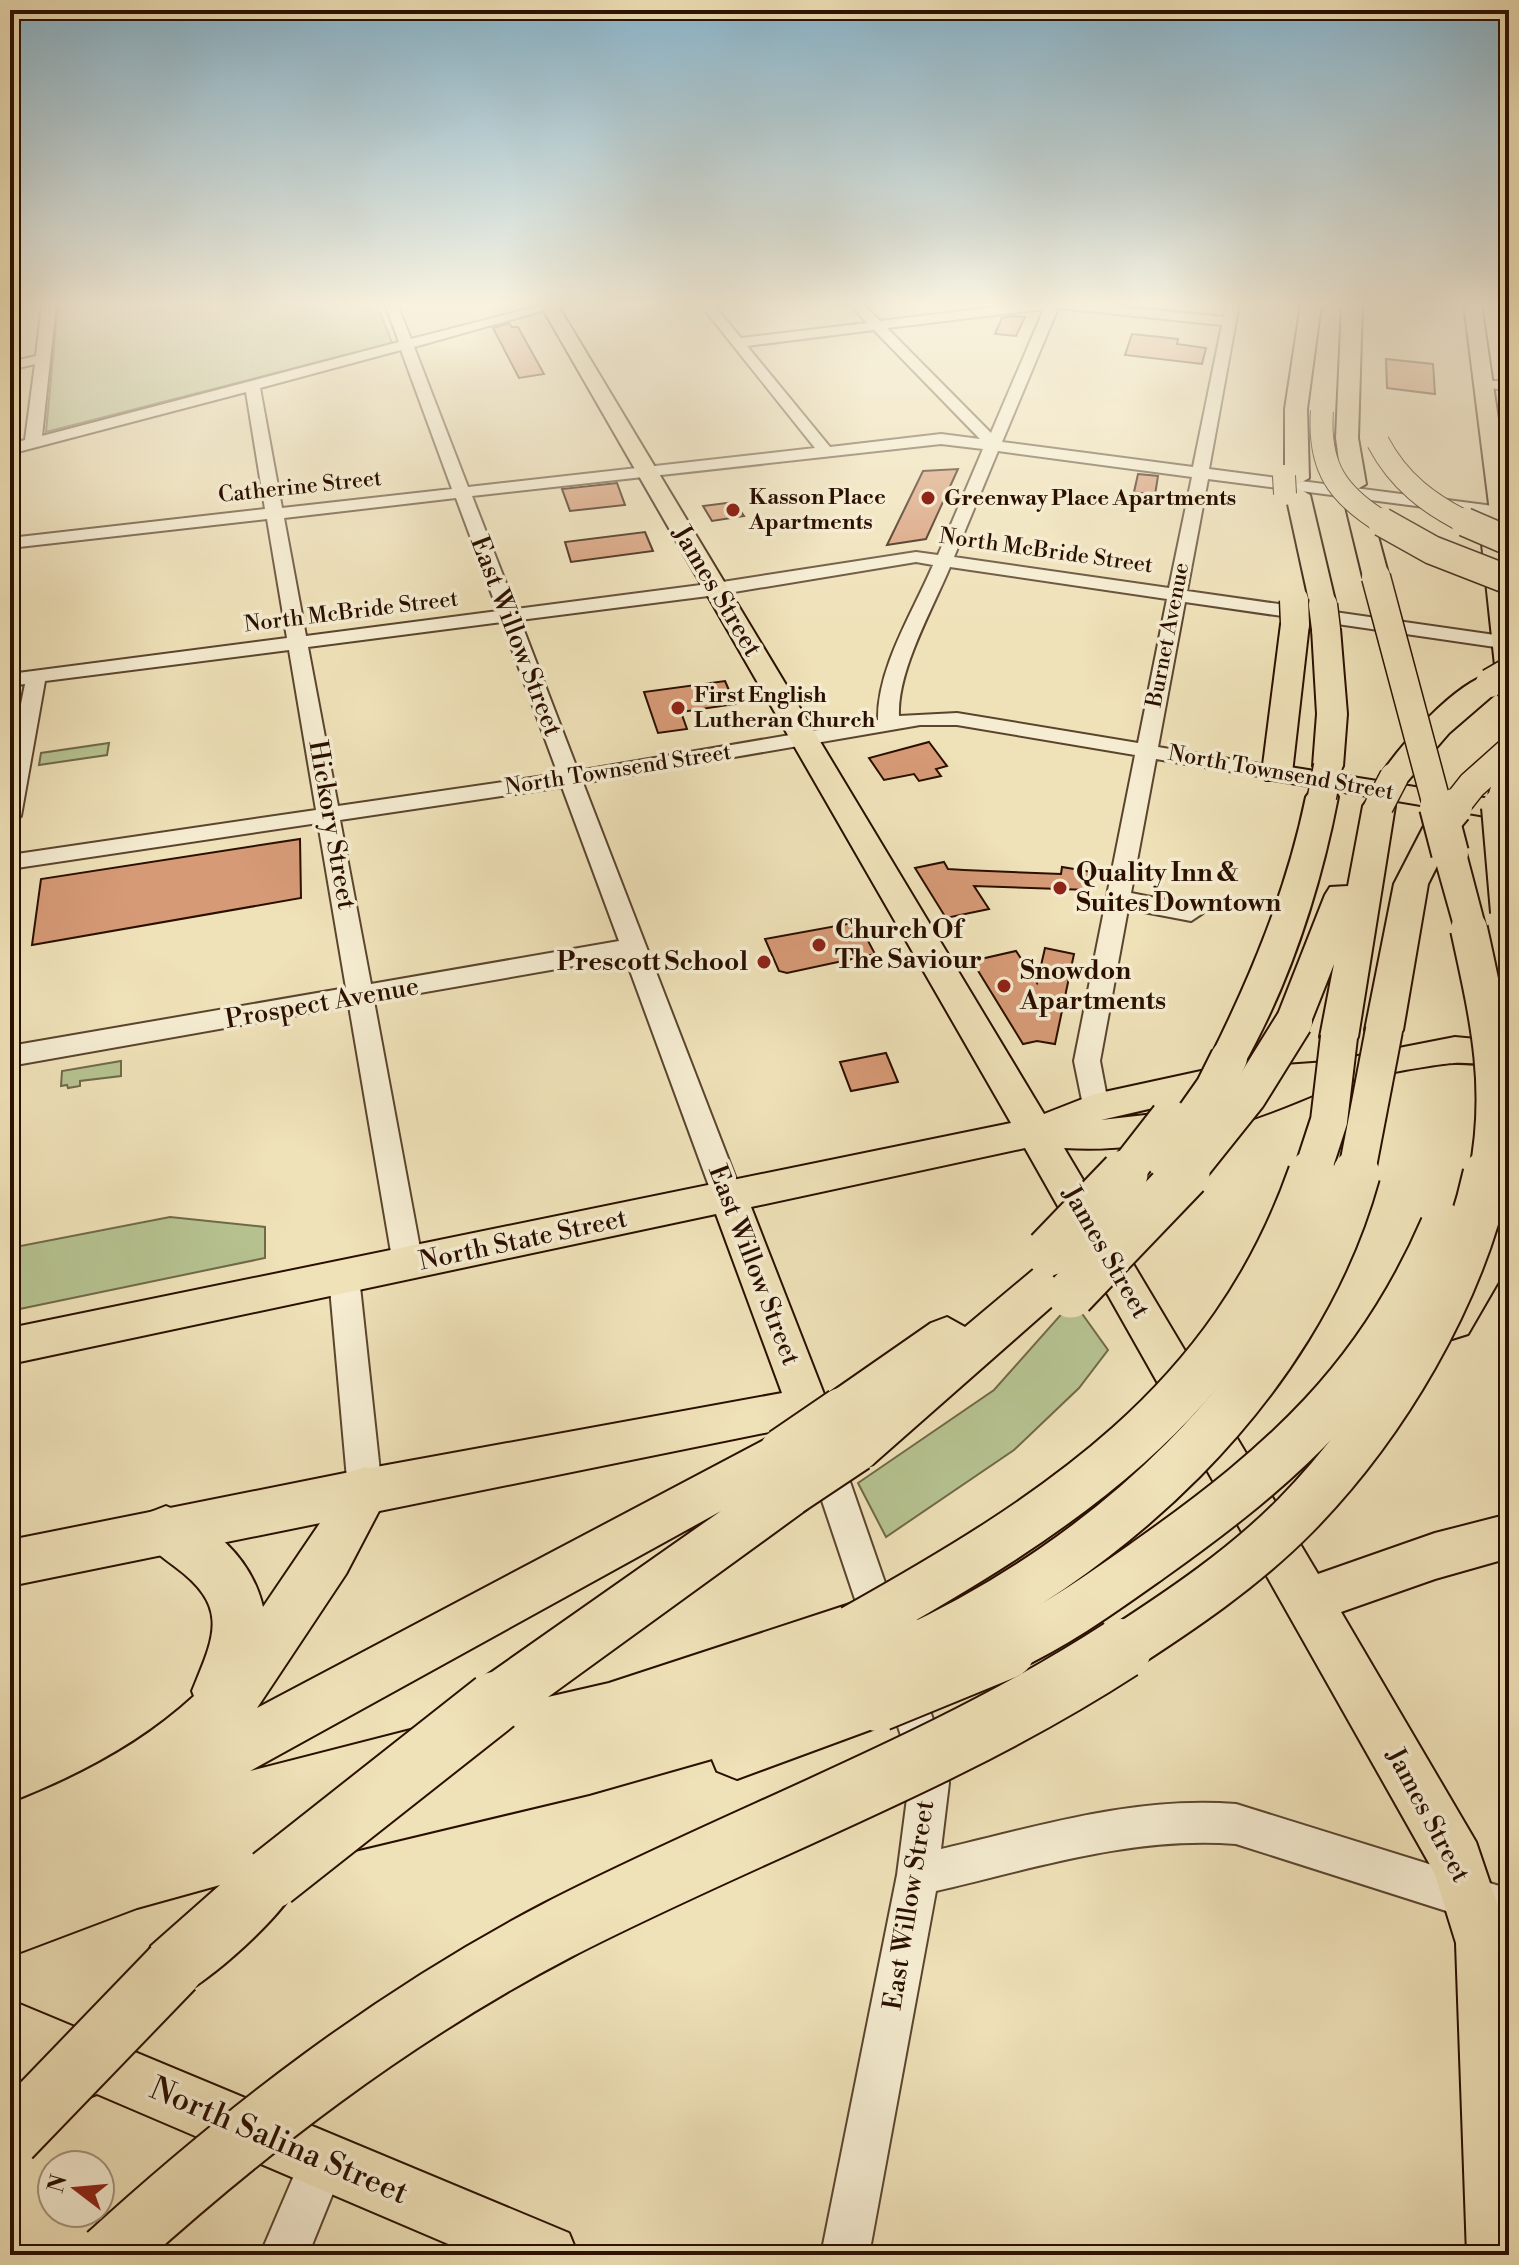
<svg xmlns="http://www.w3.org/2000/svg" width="1519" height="2265" viewBox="0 0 1519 2265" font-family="'Libre Bodoni',serif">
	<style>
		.green { fill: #b6c391; stroke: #706948; stroke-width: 2 }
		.building { fill: #d69a76; stroke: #2a0f00; stroke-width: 2 }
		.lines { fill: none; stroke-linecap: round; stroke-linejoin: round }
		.minor-casing { stroke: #5b442e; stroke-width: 4 }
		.major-casing { stroke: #2a0f00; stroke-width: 4 }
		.highway-casing { stroke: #2a0f00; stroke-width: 4 }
		.minor { fill: #f5ecd1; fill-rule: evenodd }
		.major { fill: #efe1b8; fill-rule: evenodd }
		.highway { fill: #efe1b8; fill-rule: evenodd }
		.highway-bridge-far4-casing { stroke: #2a0f00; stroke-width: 24; stroke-linecap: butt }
		.highway-bridge-far3-casing { stroke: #2a0f00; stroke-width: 31; stroke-linecap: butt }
		.highway-bridge-far2-casing { stroke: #2a0f00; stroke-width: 40; stroke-linecap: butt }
		.highway-bridge-far1-casing { stroke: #2a0f00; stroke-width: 51; stroke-linecap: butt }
		.highway-bridge-casing { stroke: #2a0f00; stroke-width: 64; stroke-linecap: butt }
		.highway-bridge-far4 { stroke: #efe1b8; stroke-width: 22 }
		.highway-bridge-far3 { stroke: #efe1b8; stroke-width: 28 }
		.highway-bridge-far2 { stroke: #efe1b8; stroke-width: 36 }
		.highway-bridge-far1 { stroke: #efe1b8; stroke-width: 47 }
		.highway-bridge { stroke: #efe1b8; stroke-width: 60 }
		.poi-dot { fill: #8f2418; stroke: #f5ecd1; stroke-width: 3 }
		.labels { text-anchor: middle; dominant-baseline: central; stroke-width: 7; stroke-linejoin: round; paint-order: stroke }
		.far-street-label { font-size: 22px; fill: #2a0f00; stroke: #f5ecd1 }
		.far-poi-label { font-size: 22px; font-weight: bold; fill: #2a0f00; stroke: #f5ecd1; text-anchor: start }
		.street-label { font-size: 26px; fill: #2a0f00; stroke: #f5ecd1 }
		.poi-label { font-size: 26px; font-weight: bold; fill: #2a0f00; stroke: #f5ecd1; text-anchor: start }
		.near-street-label { font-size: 32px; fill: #2a0f00; stroke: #f5ecd1 }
	</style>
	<rect width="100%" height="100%" fill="#efe1b8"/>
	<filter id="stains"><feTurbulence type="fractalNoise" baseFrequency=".0025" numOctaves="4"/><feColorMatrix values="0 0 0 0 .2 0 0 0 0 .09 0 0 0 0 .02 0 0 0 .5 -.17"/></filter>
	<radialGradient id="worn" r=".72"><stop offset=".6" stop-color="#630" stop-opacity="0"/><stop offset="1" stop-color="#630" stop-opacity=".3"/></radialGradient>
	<g class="green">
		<polygon points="58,304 377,304 392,343 46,432"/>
		<polygon points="109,743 107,755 39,765 41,753"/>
		<polygon points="121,1061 121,1076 80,1081 80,1086 68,1088 67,1085 61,1086 62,1071"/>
		<polygon points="170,1217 265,1227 265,1258 10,1311 10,1248"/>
		<polygon points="1073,1301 1108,1350 1079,1388 1014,1450 886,1537 858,1483 994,1390"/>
	</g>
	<g class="building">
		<polygon points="1012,316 1025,317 1016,336 995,334 1002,318"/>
		<polygon points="509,323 512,327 518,327 544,374 519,378 493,328"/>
		<polygon points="1132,334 1178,339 1177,344 1206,348 1202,364 1125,355"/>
		<polygon points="1386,359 1433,364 1435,394 1387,388"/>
		<polygon points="958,469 926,539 887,545 923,471"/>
		<polygon points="1138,474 1158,476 1155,495 1134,492"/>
		<polygon points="617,483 625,505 570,511 562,489"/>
		<polygon points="734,502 744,516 712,521 703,506"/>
		<polygon points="645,532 653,551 571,562 565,542"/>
		<polygon points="725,681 735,704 681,712 687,729 658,733 644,692"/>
		<polygon points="929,742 947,766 936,769 941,776 919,781 914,774 884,780 869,758"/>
		<polygon points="300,839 301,898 32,945 41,879"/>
		<polygon points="944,862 948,869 964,870 1061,874 1062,867 1092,872 1089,890 974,886 989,909 946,918 915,868"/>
		<polygon points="858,922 875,954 787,973 779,971 765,939"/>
		<polygon points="1045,948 1074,954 1055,1044 1037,1041 1023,1044 972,961 1016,951 1037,983"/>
		<polygon points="886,1053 898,1082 851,1091 840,1062"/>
	</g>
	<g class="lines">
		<g class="minor-casing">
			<g id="minor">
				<path d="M 42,304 L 56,304 L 42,436 L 399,342 L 385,304 L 397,304 L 411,339 L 547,304 L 567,304 L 414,347 L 468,487 L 815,448 L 700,304 L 713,304 L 741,338 L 867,323 L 850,304 L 863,304 L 880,321 L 1021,304 L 1092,304 L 1224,317 L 1227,304 L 1239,304 L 1209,469 L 1509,508 L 1509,518 L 1208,479 L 1187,591 L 1509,637 L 1509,649 L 1185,602 L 1158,747 L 1277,767 L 1288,773 L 1277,779 L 1156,759 L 1131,893 L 1191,905 L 1203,913 L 1191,921 L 1128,909 L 1100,1061 L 1109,1108 L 1105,1115 L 1095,1119 L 1085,1115 L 1074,1061 L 1135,755 L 957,725 L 920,725 L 583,783 L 743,1197 L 738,1205 L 728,1209 L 718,1205 L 713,1197 L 625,957 L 374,1001 L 423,1264 L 419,1273 L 408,1277 L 397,1273 L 393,1264 L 349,1006 L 10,1066 L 10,1046 L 346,988 L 318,823 L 10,869 L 10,855 L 316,810 L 289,650 L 45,681 L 21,816 L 10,823 L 10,759 L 25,684 L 10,686 L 10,674 L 287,638 L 267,519 L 10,548 L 10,538 L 265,509 L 246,392 L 10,454 L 10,444 L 25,440 L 35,364 L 10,370 L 10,362 L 36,356 ZM 1058,308 L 1222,325 L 1193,467 L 1002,442 ZM 1044,309 L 991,433 L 887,328 ZM 874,330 L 980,439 L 941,434 L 830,447 L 747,346 ZM 401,350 L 452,489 L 282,508 L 260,388 ZM 941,444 L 983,449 L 938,555 L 916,552 L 716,583 L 516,609 L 472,496 ZM 998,451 L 1192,477 L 1169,588 L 954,557 ZM 456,498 L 498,611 L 306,636 L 284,518 ZM 916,562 L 933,565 C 913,612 877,668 878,720 L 578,771 L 520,620 L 716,595 ZM 950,567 L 1167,599 L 1138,743 L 957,713 L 899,716 C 897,671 932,610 950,567 ZM 502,622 L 558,774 L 338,806 L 308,647 ZM 562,787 L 619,941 L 371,984 L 340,820 Z"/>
				<polygon points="1482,380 1509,382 1509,390 1477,387 1477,381"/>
				<polygon points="344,1264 355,1268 359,1277 382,1490 377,1502 365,1506 353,1502 348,1490 329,1277 333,1268"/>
				<polygon points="823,1437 835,1442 840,1453 900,1626 895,1639 882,1644 869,1639 864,1626 806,1453 811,1442"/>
				<path d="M 903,1665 L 916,1671 L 943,1748 L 949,1783 L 941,1849 C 1039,1826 1135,1796 1236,1804 L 1509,1889 L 1509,1931 L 1236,1844 C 1133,1836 1035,1868 936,1891 L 869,2255 L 821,2255 L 897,1875 L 909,1783 L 905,1748 L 884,1684 L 890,1671 Z"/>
				<polygon points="323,2138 339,2145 346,2161 308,2255 260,2255 307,2145"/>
			</g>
		</g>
		<g class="major-casing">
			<g id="major">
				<path d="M 540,304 L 557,304 L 1044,1114 L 1095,1094 L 1201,1071 L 1327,1062 L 1455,1037 L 1509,1042 L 1509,1068 C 1491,1066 1472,1062 1454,1063 C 1434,1064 1345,1080 1329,1088 C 1246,1125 1157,1154 1064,1148 L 1318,1574 L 1435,1533 L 1509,1514 L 1509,1558 L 1435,1579 L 1341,1612 L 1476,1842 L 1509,1939 L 1509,2255 L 1467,2255 L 1456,1943 L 1434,1872 L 1025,1148 L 751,1207 L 829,1407 L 823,1421 L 10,1586 L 10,1540 L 365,1469 L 782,1393 L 716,1214 L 10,1364 L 10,1328 L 1011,1123 ZM 1246,1094 L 1181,1111 L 1101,1120 L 1201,1097 Z"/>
				<polygon points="1464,304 1481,304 1509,493 1509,532 1503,530 1509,578 1509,683 1496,675 1480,525 1490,512"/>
				<polygon points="1277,765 1509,802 1509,820 1267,779 1263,773 1267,767"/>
				<polygon points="10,2000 569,2233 578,2255 474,2255 97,2094 80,2101 10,2100"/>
			</g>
		</g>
		<g class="highway-casing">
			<g id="highway">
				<polygon points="1301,304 1321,304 1307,409 1309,478 1297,485 1285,478 1285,409"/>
				<polygon points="1342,304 1362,304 1358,438 1366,484 1354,491 1342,484 1336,438"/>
				<polygon points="1298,488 1310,495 1336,605 1332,611 1314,611 1310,605 1286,495"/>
				<polygon points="1357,496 1369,503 1389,577 1385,582 1376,585 1363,577 1345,503"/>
				<polygon points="1295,616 1305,618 1309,624 1292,773 1288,780 1266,780 1262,773 1281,624 1285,618"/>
				<polygon points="1326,621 1336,623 1340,629 1347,714 1343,766 1339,773 1317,773 1313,766 1317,714 1312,629 1316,623"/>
				<path d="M 1490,674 L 1500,677 L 1504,683 L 1500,689 L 1449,733 L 1405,784 L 1383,784 L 1379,777 C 1400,746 1453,684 1490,674 Z"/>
				<path d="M 1322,787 L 1333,790 L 1338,797 C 1320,890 1289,985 1242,1068 L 1229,1072 L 1216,1068 L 1210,1058 C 1252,974 1287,889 1306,797 L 1311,790 Z"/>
				<polygon points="1379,796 1390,799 1395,806 1358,1037 1352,1047 1339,1051 1326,1047 1320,1037 1334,964 1307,1032 1294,1035 1281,1032 1275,1022 1325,895 1330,887 1348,886 1363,806 1368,799"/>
				<polygon points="1443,810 1454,813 1459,820 1448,843 1462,846 1466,853 1486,929 1481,937 1469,941 1457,937 1437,866 1428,884 1403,1030 1397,1040 1384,1044 1371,1040 1365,1030 1394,884 1427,820 1432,813"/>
				<polygon points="1509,1179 1509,1259 1501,1277 1468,1334 1452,1339 1436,1334 1430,1320 1462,1267 1494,1184"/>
				<polygon points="1060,1255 1075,1260 1082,1273 1075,1286 873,1464 856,1470 839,1464 832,1448 840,1431 826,1426 819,1411 826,1396 931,1323 947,1317 965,1327 1045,1260"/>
				<path d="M 783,1430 L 800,1436 L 807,1452 L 795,1471 L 807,1475 L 815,1492 L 807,1509 L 548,1697 L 609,1683 L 853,1603 L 872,1610 L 879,1629 L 875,1639 L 896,1646 L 904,1665 L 897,1682 L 905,1701 L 897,1720 L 737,1779 L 717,1771 L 712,1759 L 589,1794 L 296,1864 L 301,1878 C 287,1913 208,1984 173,1999 L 151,1990 L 142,1968 L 151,1946 L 220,1885 L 137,1908 L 10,1956 L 10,1804 C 77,1778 141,1745 194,1696 L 192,1691 C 215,1635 230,1607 174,1566 C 158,1554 149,1548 141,1530 L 148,1513 L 166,1506 C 212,1524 251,1557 263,1607 L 320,1523 L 348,1473 L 365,1467 L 382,1473 L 390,1490 L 346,1574 L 257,1708 ZM 721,1511 L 476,1683 L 468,1702 L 473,1714 L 250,1771 Z"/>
			</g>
		</g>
		<use href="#minor" class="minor"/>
		<use href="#major" class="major"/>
		<use href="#highway" class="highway"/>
		<g class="highway-bridge-far4-casing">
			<g id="highway-bridge-far4">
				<path d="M 1322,411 C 1318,467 1337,495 1385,524"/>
				<path d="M 1378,442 C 1399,482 1429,504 1469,524"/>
				<polyline points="1284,476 1285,494"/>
			</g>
		</g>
		<g class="highway-bridge-far3-casing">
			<g id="highway-bridge-far3">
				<polyline points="1382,522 1432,550 1509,580"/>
				<polyline points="1465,522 1509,541"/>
				<polyline points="1376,577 1438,809"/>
				<polyline points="1294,600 1295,624"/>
				<polyline points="1323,605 1326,629"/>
				<polyline points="1490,683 1509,672"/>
				<polyline points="1322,797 1328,766"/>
				<polyline points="1379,806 1394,777"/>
				<polyline points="1453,809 1472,785 1509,752"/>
				<polyline points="1499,809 1509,775"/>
			</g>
		</g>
		<g class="highway-bridge-far2-casing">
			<g id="highway-bridge-far2">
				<polyline points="1438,807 1450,853"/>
				<polyline points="1500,807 1509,912"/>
				<polyline points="1443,820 1454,807"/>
				<path d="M 1469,929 C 1488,1016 1505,1087 1487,1176"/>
				<polyline points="1164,1159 1214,1088 1229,1058"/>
				<polyline points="1123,1176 1169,1117"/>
				<polyline points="1184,1176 1248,1096 1294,1022"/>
				<polyline points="1311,1176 1329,1121 1339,1037"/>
				<polyline points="1356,1176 1384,1030"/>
			</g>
		</g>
		<g class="highway-bridge-far1-casing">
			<g id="highway-bridge-far1">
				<polyline points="1049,1252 1124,1174"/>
				<polyline points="1071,1294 1186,1174"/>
				<polyline points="783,1452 843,1411"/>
				<polyline points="790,1492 856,1448"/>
				<path d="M 853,1629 C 1056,1515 1231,1405 1312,1174"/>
				<path d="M 907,1651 C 1105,1560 1296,1391 1356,1174"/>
				<path d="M 1001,1651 C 1055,1627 1102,1593 1150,1559 C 1284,1464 1378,1380 1444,1227"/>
				<path d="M 1118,1651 C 1180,1611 1244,1568 1296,1515 C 1384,1425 1460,1297 1487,1174"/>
			</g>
		</g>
		<g class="highway-bridge-casing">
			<g id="highway-bridge">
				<polyline points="877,1665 911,1649"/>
				<polyline points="878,1701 1005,1649"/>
				<polyline points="272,1878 495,1702"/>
				<polyline points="10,2137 173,1968"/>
				<path d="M 108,2255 C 245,2130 393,2016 558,1930 C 744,1834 944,1764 1121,1649"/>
			</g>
		</g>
		<use href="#highway-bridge-far4" class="highway-bridge-far4"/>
		<use href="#highway-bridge-far3" class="highway-bridge-far3"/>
		<use href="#highway-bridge-far2" class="highway-bridge-far2"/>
		<use href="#highway-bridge-far1" class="highway-bridge-far1"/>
		<use href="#highway-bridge" class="highway-bridge"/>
	</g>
	<linearGradient id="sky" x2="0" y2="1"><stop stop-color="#89b8d1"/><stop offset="0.49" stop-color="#f8f2df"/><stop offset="1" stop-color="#f8f2df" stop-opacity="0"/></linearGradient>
	<rect width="1519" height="621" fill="url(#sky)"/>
	<g class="poi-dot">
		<circle cx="928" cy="498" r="8"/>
		<circle cx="733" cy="510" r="8"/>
		<circle cx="678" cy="708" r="8"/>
		<circle cx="1060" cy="888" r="8"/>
		<circle cx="819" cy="945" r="8"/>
		<circle cx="764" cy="962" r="8"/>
		<circle cx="1004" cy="986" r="8"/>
	</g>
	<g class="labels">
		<g class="far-street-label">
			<text transform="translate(300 487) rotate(-6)">Catherine Street</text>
			<text transform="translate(1046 551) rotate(8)">North McBride Street</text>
			<text transform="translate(351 612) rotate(-7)">North McBride Street</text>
			<text transform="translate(1168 635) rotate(-79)">Burnet Avenue</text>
			<text transform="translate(618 770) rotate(-9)">North Townsend Street</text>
			<text transform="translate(1281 773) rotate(10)">North Townsend Street</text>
		</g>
		<g class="far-poi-label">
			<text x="749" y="497">Kasson Place<tspan x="749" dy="25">Apartments</tspan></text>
			<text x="944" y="498">Greenway Place Apartments</text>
			<text x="694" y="695">First English<tspan x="694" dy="25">Lutheran Church</tspan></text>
		</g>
		<g class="street-label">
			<text transform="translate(717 591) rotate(59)">James Street</text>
			<text transform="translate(516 636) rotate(69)">East Willow Street</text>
			<text transform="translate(332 825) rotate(80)">Hickory Street</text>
			<text transform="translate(322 1003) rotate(-10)">Prospect Avenue</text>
			<text transform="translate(523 1240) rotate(-12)">North State Street</text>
			<text transform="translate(1106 1252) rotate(60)">James Street</text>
			<text transform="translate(754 1265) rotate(69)">East Willow Street</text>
			<text transform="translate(1428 1815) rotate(62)">James Street</text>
			<text transform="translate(909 1905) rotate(-81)">East Willow Street</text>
		</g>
		<g class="poi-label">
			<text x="1076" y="873">Quality Inn &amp;<tspan x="1076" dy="30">Suites Downtown</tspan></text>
			<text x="835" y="930">Church Of<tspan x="835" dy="30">The Saviour</tspan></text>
			<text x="748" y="962" text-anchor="end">Prescott School</text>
			<text x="1020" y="971">Snowdon<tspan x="1020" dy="30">Apartments</tspan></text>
		</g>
		<g class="near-street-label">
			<text transform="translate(279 2141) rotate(23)">North Salina Street</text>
		</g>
	</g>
	<rect width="1519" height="2265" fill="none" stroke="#efe1b8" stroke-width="40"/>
	<rect x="12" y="12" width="1495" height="2241" fill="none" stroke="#2a0f00" stroke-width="4"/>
	<rect x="20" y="20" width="1479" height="2225" fill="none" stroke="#2a0f00" stroke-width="2"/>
	<g transform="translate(76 2189) rotate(286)"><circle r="38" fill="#f5ecd1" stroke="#a4947d" stroke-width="2"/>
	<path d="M0-6L14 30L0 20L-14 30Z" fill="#8f2418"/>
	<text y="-12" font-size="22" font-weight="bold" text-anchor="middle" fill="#2a0f00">N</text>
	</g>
	<rect width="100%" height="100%" filter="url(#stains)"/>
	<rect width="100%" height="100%" fill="url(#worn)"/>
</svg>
